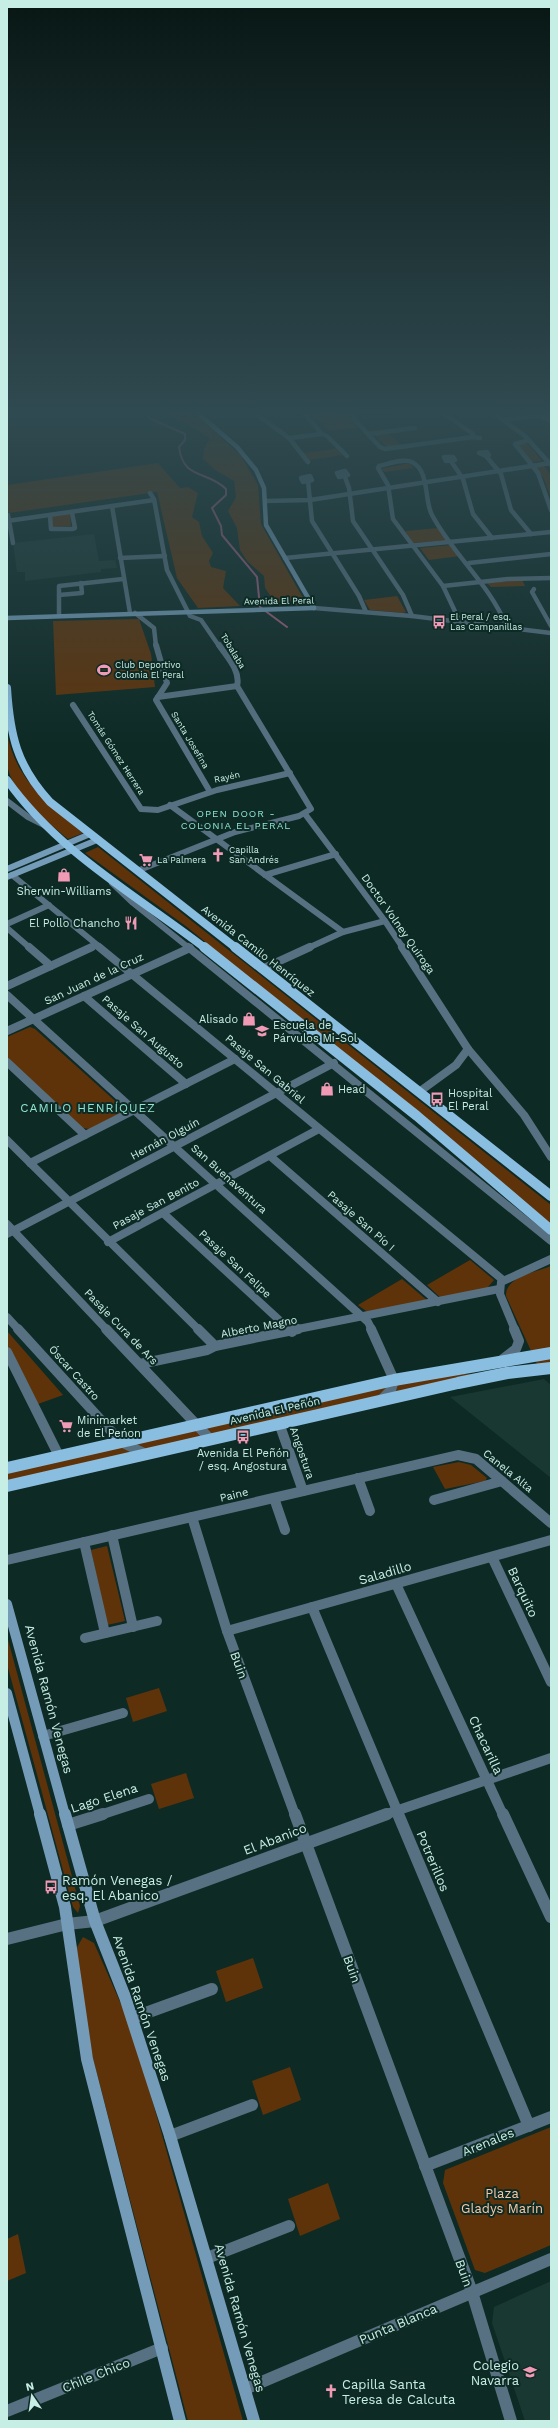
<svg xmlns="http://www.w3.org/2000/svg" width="558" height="2428" viewBox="0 0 558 2428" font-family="'Work Sans',sans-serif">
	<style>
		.built { fill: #193832 }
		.green { fill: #5e330a }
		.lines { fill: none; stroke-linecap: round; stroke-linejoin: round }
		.stream { stroke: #9d5d7b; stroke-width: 2 }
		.street-far4 { stroke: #587182; stroke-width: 4.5 }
		.street-far3 { stroke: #587182; stroke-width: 6 }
		.street-far2 { stroke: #587182; stroke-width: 8 }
		.street-far1 { stroke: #587182; stroke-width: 10 }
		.street { stroke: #587182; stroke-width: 12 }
		.secondary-far3 { stroke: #749cb8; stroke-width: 4.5 }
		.secondary-far2 { stroke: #749cb8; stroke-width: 6 }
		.secondary-far1 { stroke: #749cb8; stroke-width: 10 }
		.secondary { stroke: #749cb8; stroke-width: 12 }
		.primary-far2 { stroke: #8abee1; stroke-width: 8 }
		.primary-far1 { stroke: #8abee1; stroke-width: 10 }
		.primary { stroke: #8abee1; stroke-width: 12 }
		.labels { text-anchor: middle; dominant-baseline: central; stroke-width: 4; stroke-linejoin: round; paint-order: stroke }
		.far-street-label { font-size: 9px; fill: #c6eee5; stroke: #0e2a25 }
		.far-poi-label { font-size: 9px; fill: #c6eee5; stroke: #0e2a25; text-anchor: start }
		.far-neighbourhood-label { font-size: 10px; letter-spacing: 1px; fill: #8fe5d3; stroke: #0e2a25 }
		.poi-label { font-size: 11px; fill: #c6eee5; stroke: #0e2a25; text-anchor: start }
		.street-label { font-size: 11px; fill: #c6eee5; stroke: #0e2a25 }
		.neighbourhood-label { font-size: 12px; letter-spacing: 1px; fill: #8fe5d3; stroke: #0e2a25 }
		.near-street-label { font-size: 13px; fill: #c6eee5; stroke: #0e2a25 }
		.near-poi-label { font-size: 13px; fill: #c6eee5; stroke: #0e2a25; text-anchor: start }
		.near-park-label { font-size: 13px; fill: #f7c8a5; stroke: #0e2a25 }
	</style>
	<rect width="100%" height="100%" fill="#0e2a25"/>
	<g class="built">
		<polygon points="94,534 99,561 115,560 117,568 101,569 101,572 25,581 25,572 17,572 13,543"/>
		<polygon points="544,1379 551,1385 551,1478 450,1397"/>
		<polygon points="551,2281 551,2421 525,2421 492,2323 494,2307"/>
	</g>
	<g class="green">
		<polygon points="163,408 189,408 241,456 258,485 261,524 307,605 277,605 265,588 264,576 247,561 240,550 237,528 228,511 236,497 234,481 215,470 203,459 204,449 210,438 163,410"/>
		<polygon points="312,409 350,413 349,417 358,428 329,431 309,411"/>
		<polygon points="388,433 401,445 387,447 374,434"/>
		<polygon points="526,442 542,461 531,462 517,444"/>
		<polygon points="336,449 342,455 309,460 303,453"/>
		<polygon points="158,463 180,488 188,487 198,493 192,517 199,522 202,536 213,553 209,561 211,567 226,571 223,588 240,606 198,608 177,578 157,492 9,513 7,510 7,485"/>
		<polygon points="410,463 413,468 385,472 380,469"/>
		<polygon points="543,465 551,475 551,498 543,477 535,467"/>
		<polygon points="70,513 71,526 53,527 51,516"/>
		<polygon points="439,528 448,540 413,543 405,531"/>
		<polygon points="451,545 460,556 429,560 420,548"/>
		<polygon points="522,580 525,586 491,587 487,583"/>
		<polygon points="397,596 406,612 403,613 370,610 364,600"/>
		<polygon points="139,619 151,654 155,687 56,695 53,621"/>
		<path d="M 7,732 C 14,778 49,806 83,833 L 68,839 C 46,820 16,799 8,769 C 4,759 7,744 7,732 Z"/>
		<polygon points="98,847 551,1205 551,1224 187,927 85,853"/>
		<polygon points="30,1027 35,1029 124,1109 123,1112 90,1129 82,1128 7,1059 7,1037"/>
		<polygon points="470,1260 494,1280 488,1287 489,1290 443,1300 427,1285"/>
		<path d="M 551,1266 L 551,1364 L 537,1364 L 506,1296 C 505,1277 536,1272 551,1266 Z"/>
		<polygon points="402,1279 429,1302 370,1314 358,1305"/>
		<polygon points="7,1331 63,1395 38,1404 7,1345"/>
		<polygon points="489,1373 7,1481 7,1473 439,1375"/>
		<polygon points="459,1462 471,1465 487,1478 485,1481 445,1489 433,1467"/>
		<polygon points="107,1546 125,1621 107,1625 91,1550"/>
		<polygon points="7,1636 80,1906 78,1913 73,1907 7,1664"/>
		<polygon points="159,1688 167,1711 133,1722 126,1698"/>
		<polygon points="186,1773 194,1798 159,1809 151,1784"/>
		<polygon points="83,1937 94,1943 132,2029 243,2421 188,2421 90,2047 76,1949"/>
		<polygon points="253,1958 263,1988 226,2002 216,1971"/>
		<polygon points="290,2067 301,2100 263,2115 252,2081"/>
		<polygon points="551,2127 551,2245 485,2273 475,2270 443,2183 445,2170"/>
		<polygon points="328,2183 340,2219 300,2236 288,2199"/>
		<polygon points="18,2234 26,2273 7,2281 7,2239"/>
	</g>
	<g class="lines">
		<path class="stream" d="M 140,408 L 151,419 L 185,434 L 185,440 L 179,447 C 183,480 207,470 226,489 L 226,495 L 212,508 L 221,526 L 222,535 L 257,577 L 260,607 L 287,627"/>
		<g class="street-far4">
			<polyline points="248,408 289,438 308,462"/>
			<polyline points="300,408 322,434 327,436 347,456"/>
			<polyline points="311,408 366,411 427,408"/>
			<polyline points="436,408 473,434 473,437"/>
			<polyline points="486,408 525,436 551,465"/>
			<polyline points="355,411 354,419 380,447 385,449 473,437 480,438"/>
			<polyline points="539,416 551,421"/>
			<polyline points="503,420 551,414"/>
			<polyline points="369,434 415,428"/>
			<polyline points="289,438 322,434"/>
			<polyline points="529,440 515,444 538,473 551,510"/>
			<polygon points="487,452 489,455 486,456 479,453"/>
			<polyline points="486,456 501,474 511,510 531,534"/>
			<polygon points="444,457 453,457 455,460 446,461"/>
			<polyline points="451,461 463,479 473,514 492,538"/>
			<polygon points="345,471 348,475 339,477 337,473"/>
			<polygon points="310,476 312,480 303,482 301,478"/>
			<polyline points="345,477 349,488 353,521 403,595 412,616"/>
			<polyline points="308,481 312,521 359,596 366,612"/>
			<polyline points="150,493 154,499 167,570 190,616 201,620 219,646"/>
			<polyline points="265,501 310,500 551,463"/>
			<polyline points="112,506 130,613"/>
			<polyline points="8,515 13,543"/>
			<polyline points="50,516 51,529 72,529 75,528 72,513"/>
			<polyline points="7,521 154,500"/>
			<polyline points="120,558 165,556"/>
			<polyline points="285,558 551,532"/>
			<polyline points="469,563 551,554"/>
			<polyline points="443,586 508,579 551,578"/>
			<polyline points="534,589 532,592 551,626"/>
			<polyline points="59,595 82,593 81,583"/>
			<polyline points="314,608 412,616 551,633"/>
			<polyline points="135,613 154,628 156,646"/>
			<polyline points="59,616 59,586 123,579"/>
			<path d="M 460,622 L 443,586 L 393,519 L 388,485 L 378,468 L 379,466 C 388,464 404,458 412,462 C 430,471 424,501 432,515 C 454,556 489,583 507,627"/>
		</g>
		<g class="street-far3">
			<polyline points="156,645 167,683 158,697"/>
			<polyline points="73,705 141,809 158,810 217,790 290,773"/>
			<polyline points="209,790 156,700 158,697 237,686"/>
			<polyline points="7,801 28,817 46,826"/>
			<polyline points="170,805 343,932"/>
			<polyline points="305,814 385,921 403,948"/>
			<path d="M 137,871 L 235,832 L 299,816 L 311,809 L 237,686 C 241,671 227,657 219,645"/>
			<polyline points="12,875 101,948"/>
			<polyline points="265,875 336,854"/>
			<polyline points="112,883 133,903 189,948"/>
			<polyline points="7,924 49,905"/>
			<polyline points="7,928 30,948"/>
			<polyline points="90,948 97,945"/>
			<polyline points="308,948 343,932 385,921"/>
		</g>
		<g class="street-far2">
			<polyline points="29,947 51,966"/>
			<polyline points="99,947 503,1280"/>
			<polyline points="188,947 551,1241"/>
			<polyline points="402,947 468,1049 524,1115 551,1157"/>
			<polyline points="262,969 310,947"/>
			<polyline points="7,986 92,947"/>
			<polyline points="7,995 368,1322 372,1330"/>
			<polyline points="84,996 186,1084"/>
			<polyline points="7,1031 190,948"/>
			<polyline points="7,1062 85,1135"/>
			<polyline points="419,1092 456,1065 468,1049"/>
			<polyline points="7,1140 199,1330"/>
			<polyline points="270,1156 438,1302"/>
			<polyline points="30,1163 235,1059"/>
			<polyline points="163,1213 290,1330"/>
			<polyline points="7,1224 107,1330"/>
			<polyline points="7,1234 334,1063"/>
			<polyline points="108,1242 319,1129"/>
			<polyline points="7,1317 19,1330"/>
			<polyline points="293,1330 499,1289"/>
			<polyline points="515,1330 500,1294 501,1282 551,1259"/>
		</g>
		<g class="street-far1">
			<polyline points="18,1329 121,1442 146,1454"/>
			<polyline points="106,1329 210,1439"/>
			<polyline points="198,1329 215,1346 298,1329"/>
			<polyline points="289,1329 292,1332"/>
			<polyline points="371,1329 394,1380 391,1390 381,1400"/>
			<polyline points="7,1352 59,1456"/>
			<polyline points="503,1359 516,1349 519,1341 514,1329"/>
			<polyline points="140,1364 207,1350 215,1346"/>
			<polyline points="279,1423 303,1491"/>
			<polyline points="358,1478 370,1511"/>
			<polyline points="274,1498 285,1530"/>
			<polyline points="434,1500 502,1481"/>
			<polyline points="192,1517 227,1631 295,1815"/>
			<polyline points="112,1535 133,1627"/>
			<polyline points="84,1542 105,1633"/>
			<polyline points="492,1557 551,1682"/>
			<polyline points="7,1560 458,1455 476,1459 551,1523"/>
			<polyline points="396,1584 503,1815"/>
			<polyline points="312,1607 399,1815"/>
			<polyline points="227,1631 551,1540"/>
			<polyline points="85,1638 157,1621"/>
			<polyline points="43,1736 123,1713"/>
			<polyline points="100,1815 149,1799"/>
			<polyline points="384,1815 551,1758"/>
		</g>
		<g class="street">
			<polyline points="295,1814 472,2292 511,2421"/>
			<polyline points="398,1814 529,2126"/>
			<polyline points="503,1814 551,1917"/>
			<polyline points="68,1825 103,1814"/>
			<polyline points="7,1939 67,1924 95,1921 387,1814"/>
			<polyline points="132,2018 212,1989"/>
			<polyline points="170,2136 252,2105"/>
			<polyline points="425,2166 551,2117"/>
			<polyline points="207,2258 289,2226"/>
			<polyline points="245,2389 551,2259"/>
			<polyline points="7,2411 162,2348"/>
		</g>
		<g class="secondary-far3">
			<polyline points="192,408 237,447 256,470 264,488 266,525 314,608"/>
			<polyline points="7,618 314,608"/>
		</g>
		<g class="secondary-far2">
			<polyline points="7,869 90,834"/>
			<polyline points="7,877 97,840"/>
		</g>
		<g class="secondary-far1">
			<polyline points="7,1604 65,1815"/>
			<polyline points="7,1693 40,1815"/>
		</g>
		<g class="secondary">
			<polyline points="40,1814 65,1907 87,2059 180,2421"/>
			<polyline points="65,1814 95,1921 125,1997 170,2136 254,2421"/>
		</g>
		<g class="primary-far2">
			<path d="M 7,688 C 10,736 17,766 50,802 L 236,948"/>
			<path d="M 7,780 C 58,852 136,895 205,948"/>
		</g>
		<g class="primary-far1">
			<polyline points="204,947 417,1116 551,1230"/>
			<polyline points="235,947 551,1196"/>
		</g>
		<g class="primary">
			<polyline points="7,1468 394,1380 551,1353"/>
			<polyline points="7,1486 458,1383 507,1373 551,1368"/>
		</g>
	</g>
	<linearGradient id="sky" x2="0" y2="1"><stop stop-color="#081714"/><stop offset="0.55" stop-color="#304a51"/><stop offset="1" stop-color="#304a51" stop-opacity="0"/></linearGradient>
	<rect width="558" height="748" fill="url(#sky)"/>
	<defs>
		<g id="bus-bare" transform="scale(1.08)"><path d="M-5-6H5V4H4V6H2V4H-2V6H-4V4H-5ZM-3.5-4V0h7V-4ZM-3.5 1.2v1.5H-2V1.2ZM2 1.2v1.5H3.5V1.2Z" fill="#f09ab6" stroke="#0e2a25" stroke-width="2.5" paint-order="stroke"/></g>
		<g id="stadium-bare" transform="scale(1.08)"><path d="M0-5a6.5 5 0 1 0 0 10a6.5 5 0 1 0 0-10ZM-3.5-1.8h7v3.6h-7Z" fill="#f09ab6" stroke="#0e2a25" stroke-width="2.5" paint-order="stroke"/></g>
		<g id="church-bare" transform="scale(1.08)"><path d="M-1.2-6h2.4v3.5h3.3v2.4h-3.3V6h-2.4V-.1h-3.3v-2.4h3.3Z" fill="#f09ab6" stroke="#0e2a25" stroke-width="2.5" paint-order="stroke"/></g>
		<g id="supermarket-bare" transform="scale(1.08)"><path d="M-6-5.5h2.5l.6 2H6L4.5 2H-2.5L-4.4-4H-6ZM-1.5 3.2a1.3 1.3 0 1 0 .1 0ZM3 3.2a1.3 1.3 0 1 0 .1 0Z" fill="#f09ab6" stroke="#0e2a25" stroke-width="2.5" paint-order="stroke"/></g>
		<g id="shop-bare" transform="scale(1.08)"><path d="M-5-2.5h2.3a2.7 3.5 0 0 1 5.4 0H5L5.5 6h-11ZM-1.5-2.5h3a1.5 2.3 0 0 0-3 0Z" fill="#f09ab6" stroke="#0e2a25" stroke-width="2.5" paint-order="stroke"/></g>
		<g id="restaurant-bare" transform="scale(1.08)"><path d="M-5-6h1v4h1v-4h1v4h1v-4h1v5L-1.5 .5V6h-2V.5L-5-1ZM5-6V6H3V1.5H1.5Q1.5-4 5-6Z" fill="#f09ab6" stroke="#0e2a25" stroke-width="2.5" paint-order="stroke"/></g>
		<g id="school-bare" transform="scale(1.08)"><path d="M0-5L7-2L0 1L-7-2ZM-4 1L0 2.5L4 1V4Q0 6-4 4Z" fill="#f09ab6" stroke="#0e2a25" stroke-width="2.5" paint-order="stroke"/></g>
	</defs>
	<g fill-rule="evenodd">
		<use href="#bus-bare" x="439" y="622"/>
		<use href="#stadium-bare" x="104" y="670"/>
		<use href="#church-bare" x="218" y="855"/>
		<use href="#supermarket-bare" x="146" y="860"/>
		<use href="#shop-bare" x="64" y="875"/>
		<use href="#restaurant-bare" x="131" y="923"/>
		<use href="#shop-bare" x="249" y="1019"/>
		<use href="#school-bare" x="262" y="1031"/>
		<use href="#shop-bare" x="327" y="1089"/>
		<use href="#bus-bare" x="437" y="1099"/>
		<use href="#supermarket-bare" x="66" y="1426"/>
		<use href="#bus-bare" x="243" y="1437"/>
		<use href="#bus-bare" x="51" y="1887"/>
		<use href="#school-bare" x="530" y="2372"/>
		<use href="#church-bare" x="331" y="2391"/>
	</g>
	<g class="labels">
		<g class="far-street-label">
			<text transform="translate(279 601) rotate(-1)">Avenida El Peral</text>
			<text transform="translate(233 651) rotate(59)">Tobalaba</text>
			<text transform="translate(190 740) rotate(59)">Santa Josefina</text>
			<text transform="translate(116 753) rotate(57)">Tomás Gómez Herrera</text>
			<text transform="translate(227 777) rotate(-12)">Rayén</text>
		</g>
		<g class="far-poi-label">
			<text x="450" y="617">El Peral / esq.<tspan x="450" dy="10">Las Campanillas</tspan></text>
			<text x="115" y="665">Club Deportivo<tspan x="115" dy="10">Colonia El Peral</tspan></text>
			<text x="229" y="850">Capilla<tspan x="229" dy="10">San Andrés</tspan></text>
			<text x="157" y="860">La Palmera</text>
		</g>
		<g class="far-neighbourhood-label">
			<text x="236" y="813">OPEN DOOR -<tspan x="236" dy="12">COLONIA EL PERAL</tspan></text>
		</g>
		<g class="poi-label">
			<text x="64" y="891" text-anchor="middle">Sherwin-Williams</text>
			<text x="120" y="923" text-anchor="end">El Pollo Chancho</text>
			<text x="238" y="1019" text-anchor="end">Alisado</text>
			<text x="273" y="1025">Escuela de<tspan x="273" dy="13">Párvulos Mi-Sol</tspan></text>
			<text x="338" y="1089">Head</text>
			<text x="448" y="1093">Hospital<tspan x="448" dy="13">El Peral</tspan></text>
			<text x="77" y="1420">Minimarket<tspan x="77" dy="13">de El Peńon</tspan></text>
			<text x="243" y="1453" text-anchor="middle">Avenida El Peñón<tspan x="243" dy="13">/ esq. Angostura</tspan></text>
		</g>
		<g class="street-label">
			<text transform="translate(398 924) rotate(55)">Doctor Volney Quiroga</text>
			<text transform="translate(258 951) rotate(38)">Avenida Camilo Henríquez</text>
			<text transform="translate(94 979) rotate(-25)">San Juan de la Cruz</text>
			<text transform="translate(143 1032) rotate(41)">Pasaje San Augusto</text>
			<text transform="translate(265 1069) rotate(40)">Pasaje San Gabriel</text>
			<text transform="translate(165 1139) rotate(-28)">Hernán Olguín</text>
			<text transform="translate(229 1179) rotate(42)">San Buenaventura</text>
			<text transform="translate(156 1204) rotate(-28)">Pasaje San Benito</text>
			<text transform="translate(361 1221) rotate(41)">Pasaje San Pío I</text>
			<text transform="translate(235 1264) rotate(43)">Pasaje San Felipe</text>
			<text transform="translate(121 1327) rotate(46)">Pasaje Cura de Ars</text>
			<text transform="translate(259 1327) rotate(-11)">Alberto Magno</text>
			<text transform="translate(74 1373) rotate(48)">Óscar Castro</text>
			<text transform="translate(275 1411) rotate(-13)">Avenida El Peñón</text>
			<text transform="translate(302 1453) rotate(71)">Angostura</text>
			<text transform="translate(508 1471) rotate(39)">Canela Alta</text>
			<text transform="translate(234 1495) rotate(-13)">Paine</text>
		</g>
		<g class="neighbourhood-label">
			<text x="88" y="1108">CAMILO HENRÍQUEZ</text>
		</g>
		<g class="near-street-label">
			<text transform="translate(385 1573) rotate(-16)">Saladillo</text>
			<text transform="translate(523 1592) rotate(65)">Barquito</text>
			<text transform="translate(239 1665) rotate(70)">Buin</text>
			<text transform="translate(49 1699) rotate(75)">Avenida Ramón Venegas</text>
			<text transform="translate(486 1745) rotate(65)">Chacarilla</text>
			<text transform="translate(104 1798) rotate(-18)">Lago Elena</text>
			<text transform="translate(275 1839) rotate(-21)">El Abanico</text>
			<text transform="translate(433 1861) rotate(67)">Potrerillos</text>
			<text transform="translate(352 1969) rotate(70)">Buin</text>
			<text transform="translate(142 2008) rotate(71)">Avenida Ramón Venegas</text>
			<text transform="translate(488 2142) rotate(-22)">Arenales</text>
			<text transform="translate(464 2273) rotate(70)">Buin</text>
			<text transform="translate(240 2318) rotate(74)">Avenida Ramón Venegas</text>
			<text transform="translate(398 2324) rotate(-23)">Punta Blanca</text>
			<text transform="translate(96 2375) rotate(-22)">Chile Chico</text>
		</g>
		<g class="near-poi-label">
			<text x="62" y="1880">Ramón Venegas /<tspan x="62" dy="15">esq. El Abanico</tspan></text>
			<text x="519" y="2365" text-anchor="end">Colegio<tspan x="519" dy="15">Navarra</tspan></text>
			<text x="342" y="2384">Capilla Santa<tspan x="342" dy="15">Teresa de Calcuta</tspan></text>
		</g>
		<g class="near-park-label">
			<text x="502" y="2193">Plaza<tspan x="502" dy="15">Gladys Marín</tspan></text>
		</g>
	</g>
	<rect width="558" height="2428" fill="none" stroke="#c6eee5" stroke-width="16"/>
	<g transform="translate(32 2396) rotate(347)" stroke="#0e2a25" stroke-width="3" paint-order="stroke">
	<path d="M0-3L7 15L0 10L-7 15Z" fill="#c6eee5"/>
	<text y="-6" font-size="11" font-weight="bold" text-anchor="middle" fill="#c6eee5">N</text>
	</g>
</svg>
